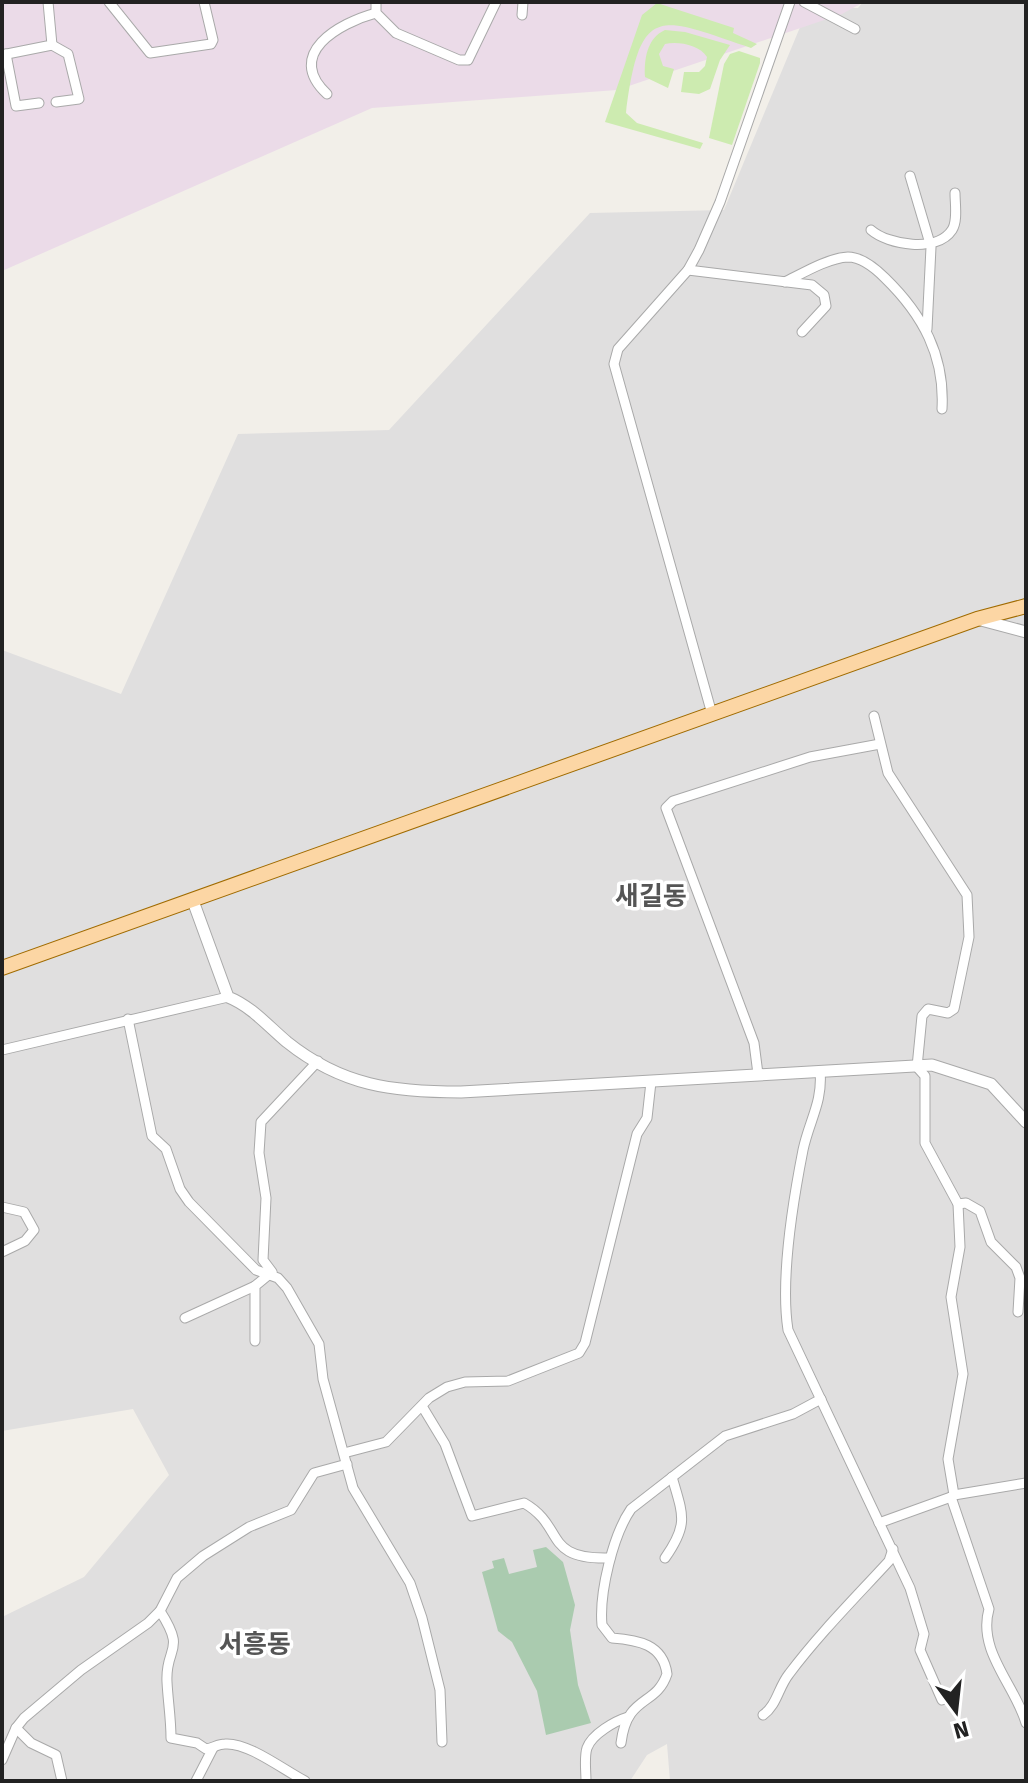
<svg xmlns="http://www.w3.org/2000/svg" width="1028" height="1783" viewBox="0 0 1028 1783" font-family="'Fira Sans','Noto Sans KR',sans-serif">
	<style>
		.residential { fill: #e0dfdf }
		.industrial { fill: #ebdbe8 }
		.grass { fill: #cdebb0 }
		.cemetery { fill: #aacbaf }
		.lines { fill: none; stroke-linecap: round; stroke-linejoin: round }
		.minor-casing { stroke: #a9a9a9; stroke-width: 11 }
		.tertiary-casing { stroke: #a9a9a9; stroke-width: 13 }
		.primary-casing { stroke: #a06b00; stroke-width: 16 }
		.minor { stroke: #fff; stroke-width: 9 }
		.tertiary { stroke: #fff; stroke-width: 11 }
		.primary { stroke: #fcd6a4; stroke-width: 14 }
		.labels { text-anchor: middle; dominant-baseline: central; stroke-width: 7; stroke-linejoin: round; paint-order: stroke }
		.quarter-label { font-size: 26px; font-weight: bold; fill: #555; stroke: #fff }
	</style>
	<rect width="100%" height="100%" fill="#f2efe9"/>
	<polygon class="residential" points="863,2 1026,2 1026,1781 670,1781 667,1744 647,1755 630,1781 2,1781 2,1617 84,1577 169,1475 133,1409 2,1431 2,650 121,694 238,434 389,430 590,213 724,210 808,8 858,8"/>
	<polygon class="industrial" points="2,2 864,2 842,14 617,90 372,108 2,271"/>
	<g class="grass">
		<path d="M 657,3 L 734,28 L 733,33 L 757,44 L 751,48 C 661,18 640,0 626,113 L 637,123 L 703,143 L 700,149 L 605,122 L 642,15 Z"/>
		<path d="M 665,30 L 685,32 L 730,45 L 720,60 L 710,89 L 699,94 L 681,92 L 684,72 L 699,72 L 705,66 L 707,57 C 700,45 678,41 665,44 L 659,54 L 663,66 L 674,69 L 668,88 L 645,77 C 644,59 647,38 665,30 Z"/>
		<polygon points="739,51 760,58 760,63 732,145 709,138 724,64 730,54"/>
	</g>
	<polygon class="cemetery" points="546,1547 563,1562 575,1605 570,1630 578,1685 591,1723 546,1735 537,1691 512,1642 498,1631 482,1572 494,1568 492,1561 504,1558 509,1574 537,1567 533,1550"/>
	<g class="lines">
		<g class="minor-casing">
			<g id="minor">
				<polyline points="109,2 150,53 211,44 213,40 204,2"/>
				<polyline points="376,2 376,13 396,33 459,60 468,60 496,2"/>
				<polyline points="804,2 855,29"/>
				<polyline points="522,15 523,2"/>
				<polyline points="52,45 68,54 79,99 56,102"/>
				<polyline points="6,54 16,106 39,103"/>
				<polyline points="2,55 52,45 48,2"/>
				<path d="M 327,94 C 284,54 339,23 376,13"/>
				<polyline points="910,176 931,247 927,329"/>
				<path d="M 871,230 C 888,245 937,253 952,230 C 958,221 955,204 955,193"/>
				<polyline points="688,270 812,285 824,295 826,306 802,332"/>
				<path d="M 785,282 C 803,273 828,258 848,257 C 862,257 876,269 885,278 C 923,315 945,356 942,409"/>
				<polyline points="712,714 614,364 618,349 688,270 699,250 720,202 790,2"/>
				<path d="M 874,716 L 888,773 L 967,895 L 969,937 L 954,1009 L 948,1013 L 928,1009 L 922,1016 L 917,1067 L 925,1076 L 925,1143 L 958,1204 L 960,1247 L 951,1297 L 963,1374 L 948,1459 L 954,1495 L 951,1497 L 989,1609 C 977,1651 1015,1685 1026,1723"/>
				<polyline points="128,1019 152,1136 166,1149 180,1189 189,1202 256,1270 278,1278 287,1288 319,1344 323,1379 353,1488 410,1583 422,1618 440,1690 442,1742"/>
				<polyline points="2,1050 228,997"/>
				<path d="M 820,1071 C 823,1102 809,1121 803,1150 C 793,1201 780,1279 788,1330 L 910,1588 L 924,1634 L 920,1650 L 942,1700"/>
				<polyline points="758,1074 754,1043 666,808 673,801 810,757 880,744"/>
				<polyline points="958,1204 966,1203 980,1211 991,1242 1016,1267 1020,1278 1018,1312"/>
				<polyline points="2,1207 24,1212 34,1230 25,1241 2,1252"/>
				<polyline points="185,1318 255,1286"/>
				<polyline points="255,1341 255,1286 272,1272 263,1260 266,1198 259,1153 261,1122 318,1061"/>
				<path d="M 422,1406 L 445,1444 L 472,1516 L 524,1503 C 566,1527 542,1560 610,1558"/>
				<polyline points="344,1453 386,1442 429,1398 447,1387 465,1382 508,1381 579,1353 585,1343 637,1134 647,1118 651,1082"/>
				<polyline points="954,1495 1026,1483"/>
				<polyline points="879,1523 951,1497"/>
				<path d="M 665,1558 C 689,1524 683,1515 672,1477"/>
				<path d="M 160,1611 C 187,1653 165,1646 167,1682 C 168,1701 171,1719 171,1738 L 197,1743 L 206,1749 C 213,1748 218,1744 225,1744 C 248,1742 285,1771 305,1781"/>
				<path d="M 763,1715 C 777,1705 778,1688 789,1674 C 819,1634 855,1598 889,1561 L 893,1549"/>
				<polyline points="16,1728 31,1743 56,1755 62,1781"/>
				<path d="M 621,1743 C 627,1694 656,1707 667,1674 C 663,1644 638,1640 612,1638 L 602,1625 C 599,1593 613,1535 631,1509 L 725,1436 L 793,1414 L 821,1399"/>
				<polyline points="2,1760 16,1728 24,1718 81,1670 148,1623 160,1611 177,1578 203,1556 249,1527 291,1510 314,1473 347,1464"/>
				<polyline points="196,1781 213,1748"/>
				<path d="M 586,1781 C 586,1771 584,1757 587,1748 C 592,1734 615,1721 628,1717"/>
			</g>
		</g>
		<g class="tertiary-casing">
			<g id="tertiary">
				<polyline points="981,620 1026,632"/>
				<path d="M 193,901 L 228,997 C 251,1006 268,1026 287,1042 C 342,1086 393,1092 461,1092 L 932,1065 L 991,1084 L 1026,1122"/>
			</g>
		</g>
		<g class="primary-casing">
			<polyline id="primary" points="2,968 977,619 1026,606"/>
		</g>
		<use href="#minor" class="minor"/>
		<use href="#tertiary" class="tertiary"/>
		<use href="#primary" class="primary"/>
	</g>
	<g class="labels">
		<g class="quarter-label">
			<text x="651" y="896">새길동</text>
			<text x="255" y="1644">서흥동</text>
		</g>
	</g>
	<rect width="1028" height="1783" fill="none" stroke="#222222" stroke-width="8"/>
	<g transform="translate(956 1711) rotate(165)" stroke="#ffffff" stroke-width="6" paint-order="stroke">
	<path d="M0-6L14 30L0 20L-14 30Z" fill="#222222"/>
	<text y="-12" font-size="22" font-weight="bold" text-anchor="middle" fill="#222222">N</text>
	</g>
</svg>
